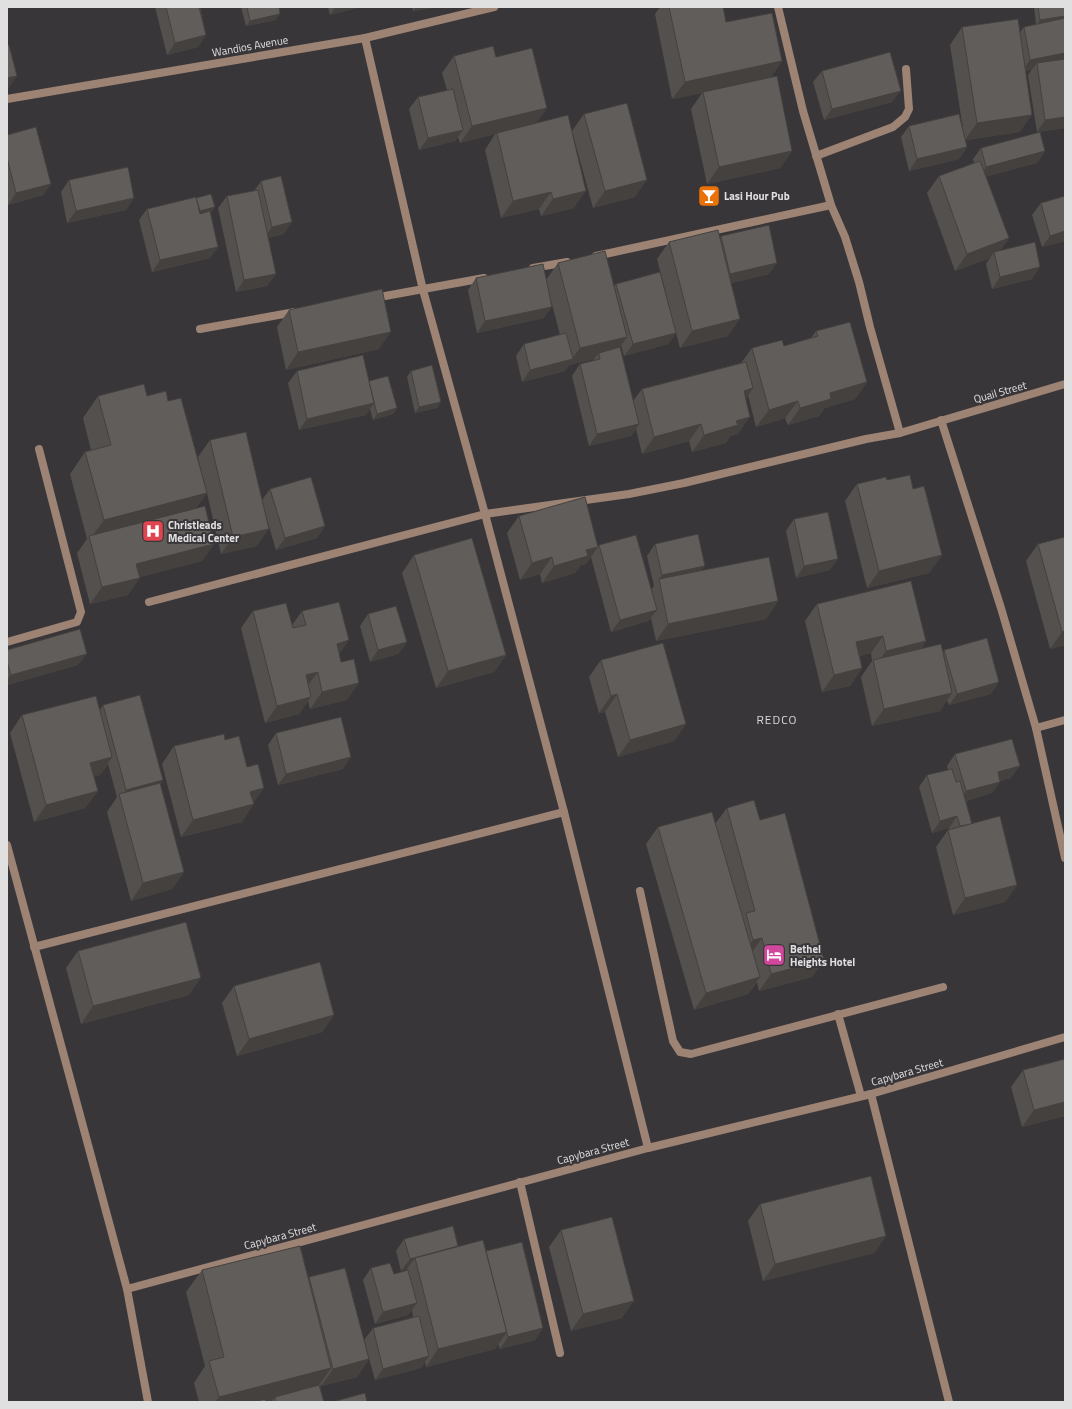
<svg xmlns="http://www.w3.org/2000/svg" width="1072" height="1409" viewBox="0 0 1072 1409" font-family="'Titillium Web',sans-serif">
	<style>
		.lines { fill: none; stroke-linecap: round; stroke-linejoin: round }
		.lane { stroke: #9d8374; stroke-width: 8 }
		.street { stroke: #9d8374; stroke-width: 8 }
		.wall { fill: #53504d }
		.shaded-wall { fill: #44413f }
		.building { fill: #615d5a; stroke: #44413f }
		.labels { text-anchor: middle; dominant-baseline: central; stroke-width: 4; stroke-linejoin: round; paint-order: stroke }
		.street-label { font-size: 11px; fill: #e1e0e1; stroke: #393639 }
		.poi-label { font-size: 11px; font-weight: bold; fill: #e1e0e1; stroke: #393639; text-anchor: start }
		.neighbourhood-label { font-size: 12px; letter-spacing: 1px; fill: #dbd8dc; stroke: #393639 }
	</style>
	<rect width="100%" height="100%" fill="#393639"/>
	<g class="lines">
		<g class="lane">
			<polyline points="816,156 893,127 905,117 909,109 906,69"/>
			<polyline points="7,642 77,622 81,612 39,449"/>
			<polyline points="640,891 673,1041 680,1052 691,1054 943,987"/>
			<polyline points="838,1014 861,1096"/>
			<polyline points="520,1182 560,1353"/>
		</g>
		<g class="street">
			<polyline points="365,38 423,290 485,514 564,812 648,1148"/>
			<polyline points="7,99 365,38 494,7"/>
			<polyline points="831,205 845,237 859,282 870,327 900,433"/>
			<polyline points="596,256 831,205 803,111 778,7"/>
			<polyline points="533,268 567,262"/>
			<polyline points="374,298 484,278"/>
			<polyline points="200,329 295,312"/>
			<polyline points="941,420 1001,608 1036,728 1065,858"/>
			<polyline points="149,602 485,514 629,494 684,483 866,439 900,433 1065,384"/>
			<polyline points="1036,728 1065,720"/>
			<polyline points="7,845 127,1289 148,1402"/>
			<polyline points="34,947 564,812"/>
			<polyline points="871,1094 949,1402"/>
			<polyline points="127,1289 648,1148 871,1094 1065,1037"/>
		</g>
	</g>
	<g class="wall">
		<polygon points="155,7 200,7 206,35 198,47 167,55"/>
		<polygon points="241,7 279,7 276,20 246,26"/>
		<polygon points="328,7 360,7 330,15"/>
		<polygon points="412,7 438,7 413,11"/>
		<polygon points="660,7 723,7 726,22 782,61 771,77 792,151 780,168 707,184 691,109 702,93 672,99 655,14"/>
		<polygon points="1034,7 1065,7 1065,128 1037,132 1028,75 1032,69 1026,71 1020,132 966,140 967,147 959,159 909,171 901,137 909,126 963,129 950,45 962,27 1020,32 1024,27 1036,24"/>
		<polygon points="454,56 496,57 547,108 536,123 574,208 541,216 539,209 501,218 485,150 495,134 460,143 458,137 455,141 419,150 409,109 418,97 447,90 442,73"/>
		<polygon points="822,71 892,102 824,120 813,82"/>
		<polygon points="584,114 635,197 593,208 572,131"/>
		<polygon points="7,135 51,184 43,195 8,205 7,200"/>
		<polygon points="981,148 1045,151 1037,163 986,176 1009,238 1000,251 1032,279 992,289 986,264 990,258 955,271 927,193 939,176 974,163 973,159"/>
		<polygon points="69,180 134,198 126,210 67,223 61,192"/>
		<polygon points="261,181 284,234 268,238 276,274 267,286 236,292 218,208 227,196 254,191"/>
		<polygon points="1065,196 1065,241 1042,247 1032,215 1041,203"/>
		<polygon points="196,198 210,213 218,247 210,258 152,272 139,220 147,209"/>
		<polygon points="721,236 769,274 731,283 728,336 680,348 676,333 668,344 624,356 621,345 620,347 633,401 642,389 741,363 752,348 784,346 811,338 816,331 867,382 855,399 825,408 819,416 788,425 785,418 756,427 748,395 746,399 738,434 730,436 726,443 692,452 689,441 642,454 636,429 631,436 589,446 572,376 580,364 593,361 594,359 569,365 565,371 522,382 516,356 524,344 560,335 548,289 544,318 477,333 468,290 476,278 546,280 558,263 614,286 616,284 670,309 657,259 669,242 720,238"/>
		<polygon points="289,310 379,349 286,370 277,327"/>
		<polygon points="297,371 369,381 397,408 393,414 373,420 370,409 366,415 299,430 288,383"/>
		<polygon points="411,371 441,402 437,408 415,413 407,377"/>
		<polygon points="98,396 147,396 168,401 205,488 198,457 210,440 262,500 270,489 325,526 317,538 276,550 263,506 257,546 221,554 207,493 196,508 214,544 202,561 140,577 128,595 90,604 77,553 87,539 70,474 85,452 91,450 83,418"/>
		<polygon points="887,480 913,489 942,555 929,573 867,588 845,501 857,484"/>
		<polygon points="519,516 598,546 599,545 651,590 654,586 647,556 655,544 702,571 778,601 766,619 656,641 651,618 648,621 611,632 591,557 586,564 581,565 575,573 542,583 540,574 520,580 507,533"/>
		<polygon points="794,519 830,570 796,578 786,531"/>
		<polygon points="1065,537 1065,645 1050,649 1026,561 1038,544"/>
		<polygon points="414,555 506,655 494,672 436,688 402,573"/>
		<polygon points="817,604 926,641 921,649 943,653 944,650 991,694 949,705 947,700 940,711 872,726 861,677 872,661 871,653 860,656 862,668 850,686 822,692 805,621"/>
		<polygon points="253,611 292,625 302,611 339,654 347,700 310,709 308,701 299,714 265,723 241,628"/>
		<polygon points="368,614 407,642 398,654 370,662 360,626"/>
		<polygon points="7,650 78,665 7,685"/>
		<polygon points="601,660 686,724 674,741 618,757 605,712 599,713 589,677"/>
		<polygon points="103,705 160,785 184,872 172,889 131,901 107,812 117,797 108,764 100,775 94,776 98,791 85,808 34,822 10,733 22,715 100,710"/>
		<polygon points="276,733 343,769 278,785 268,745"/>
		<polygon points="225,740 253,803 242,822 181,837 162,764 174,746"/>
		<polygon points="955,754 1011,778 1000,781 992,793 966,801 972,824 1017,885 1005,902 953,915 936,847 948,830 949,829 949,828 932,833 919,787 927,775 948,770 947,766"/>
		<polygon points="727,808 760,820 824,960 812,977 759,991 757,982 748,994 694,1010 646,844 658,827 715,824"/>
		<polygon points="78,951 189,995 81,1024 66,968"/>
		<polygon points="234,986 334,1015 322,1032 237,1056 222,1003"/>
		<polygon points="1065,1059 1065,1116 1022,1127 1011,1087 1023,1070"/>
		<polygon points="760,1204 886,1236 874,1253 763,1281 748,1221"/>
		<polygon points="561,1230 622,1318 571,1331 549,1247"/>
		<polygon points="404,1239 486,1251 543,1328 535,1340 500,1349 498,1344 495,1349 426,1367 425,1362 421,1368 375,1380 364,1340 373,1328 413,1317 412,1310 408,1315 375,1324 363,1280 371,1268 394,1274 406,1271 407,1269 401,1271 396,1251"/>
		<polygon points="202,1270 308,1278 309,1277 369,1359 357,1377 321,1386 320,1384 320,1385 324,1402 199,1402 194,1383 205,1366 186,1292"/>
	</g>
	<g class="shaded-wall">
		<polygon points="335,7 360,7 330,15"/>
		<polygon points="416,7 438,7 413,11"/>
		<polygon points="280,14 276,20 246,26 250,21"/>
		<polygon points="1065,16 1065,21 1036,26 1040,20"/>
		<polygon points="206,35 198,47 167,55 175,43"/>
		<polygon points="1065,53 1065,63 1037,63 1032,69 1022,71 1030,60"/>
		<polygon points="782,61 770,79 703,92 702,93 672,99 685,82"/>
		<polygon points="17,76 9,88 7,88 7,78"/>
		<polygon points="901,91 892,102 824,120 832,109"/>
		<polygon points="547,108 535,125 497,133 495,134 460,143 472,126"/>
		<polygon points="1032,115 1020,132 965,140 977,123"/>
		<polygon points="1065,117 1065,128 1037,132 1045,120"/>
		<polygon points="463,130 455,141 419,150 428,138"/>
		<polygon points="967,147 959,159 909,171 917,159"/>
		<polygon points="792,151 780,168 707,184 719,167"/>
		<polygon points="1045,151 1037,163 978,179 986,167"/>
		<polygon points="647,180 635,197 593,208 605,191"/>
		<polygon points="51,184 43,195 8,205 16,193"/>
		<polygon points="586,191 574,208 541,216 553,199"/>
		<polygon points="551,192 539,209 501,218 513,201"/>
		<polygon points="134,198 126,210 67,223 76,211"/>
		<polygon points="215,207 211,213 192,218 196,212"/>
		<polygon points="292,222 284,234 264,239 272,227"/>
		<polygon points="1065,231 1065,241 1042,247 1050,236"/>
		<polygon points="1009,238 997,255 994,252 990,258 955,271 967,254"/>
		<polygon points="218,247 210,258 152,272 160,260"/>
		<polygon points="777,263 769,274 722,286 730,274"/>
		<polygon points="1040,267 1032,279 992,289 1000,277"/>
		<polygon points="276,274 267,286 236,292 244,280"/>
		<polygon points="552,307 544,318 477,333 485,321"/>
		<polygon points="740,319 728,336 680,348 692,331"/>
		<polygon points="391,332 379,349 286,370 298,352"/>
		<polygon points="676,333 668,344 624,356 633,344"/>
		<polygon points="627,337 615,354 599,353 594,359 569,365 565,371 522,382 530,370 572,359 580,348"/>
		<polygon points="867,382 855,399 825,408 819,416 788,425 800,408 830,393"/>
		<polygon points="753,388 741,406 744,391"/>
		<polygon points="798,401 785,418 756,427 769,410"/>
		<polygon points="441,402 437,408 415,413 419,407"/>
		<polygon points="374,403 366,415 299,430 307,419"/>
		<polygon points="397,408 393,414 373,420 377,414"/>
		<polygon points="750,417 738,434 730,436 726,443 692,452 704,435 736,421"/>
		<polygon points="639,424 631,436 589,446 597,434"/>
		<polygon points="701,424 689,441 642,454 654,437"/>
		<polygon points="207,493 191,515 90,539 104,520"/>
		<polygon points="325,526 317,538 276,550 285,538"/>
		<polygon points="269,529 257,546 221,554 233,537"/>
		<polygon points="214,544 202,561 124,581 136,564"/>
		<polygon points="598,547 586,564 581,565 575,573 542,583 554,566 586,550"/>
		<polygon points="942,555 929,573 867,588 879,571"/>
		<polygon points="552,557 540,574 520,580 532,563"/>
		<polygon points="838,559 830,570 796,578 804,566"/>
		<polygon points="705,566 697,577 659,580 662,575"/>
		<polygon points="140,578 128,595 90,604 102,587"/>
		<polygon points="778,601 766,619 656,641 668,624"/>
		<polygon points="657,610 648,621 611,632 620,620"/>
		<polygon points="1065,631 1065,645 1050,649 1062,632"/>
		<polygon points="883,636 871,653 844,660 856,642"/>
		<polygon points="349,640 337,658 337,644"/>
		<polygon points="926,641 914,659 874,668 886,651"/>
		<polygon points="407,642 398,654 370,662 378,650"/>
		<polygon points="87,654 78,665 7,685 7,680 11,675"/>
		<polygon points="506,655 494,672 436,688 448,671"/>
		<polygon points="862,668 850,686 822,692 834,675"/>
		<polygon points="318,672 305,689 306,675"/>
		<polygon points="999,682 991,694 949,705 957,694"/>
		<polygon points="359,683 347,700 310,709 322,692"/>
		<polygon points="952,693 940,711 872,726 884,709"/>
		<polygon points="617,694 605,712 599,713 611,696"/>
		<polygon points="311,697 299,714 265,723 277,706"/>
		<polygon points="686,724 674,741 618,757 630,740"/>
		<polygon points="112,757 100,775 78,781 90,763"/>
		<polygon points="351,757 343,769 278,785 286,774"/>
		<polygon points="1020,766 1011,778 989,784 998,772"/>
		<polygon points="163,780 155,792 120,799 126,790"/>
		<polygon points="1000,782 992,793 958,803 966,791"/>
		<polygon points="264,788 252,805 254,804 242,822 181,837 193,820 250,792"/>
		<polygon points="98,791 85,808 34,822 46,805"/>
		<polygon points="957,816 949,828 932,833 940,821"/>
		<polygon points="184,872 172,889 131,901 143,883"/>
		<polygon points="1017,885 1005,902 953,915 965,898"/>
		<polygon points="762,938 750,955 741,958 753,940"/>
		<polygon points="824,960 812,977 759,991 771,974"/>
		<polygon points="760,977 748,994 694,1010 706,993"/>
		<polygon points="201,978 189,995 81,1024 93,1006"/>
		<polygon points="334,1015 322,1032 237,1056 249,1039"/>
		<polygon points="1065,1102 1065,1116 1022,1127 1034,1110"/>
		<polygon points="886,1236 874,1253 763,1281 775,1264"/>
		<polygon points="458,1246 450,1258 415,1258 407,1269 401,1271 410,1259"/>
		<polygon points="634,1301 622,1318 571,1331 583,1314"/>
		<polygon points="417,1303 408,1315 375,1324 383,1312"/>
		<polygon points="543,1328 535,1340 500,1349 508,1337"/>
		<polygon points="507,1332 495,1349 426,1367 438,1349"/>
		<polygon points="429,1356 421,1368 375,1380 383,1369"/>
		<polygon points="369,1359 357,1377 321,1386 333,1369"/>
		<polygon points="331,1368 315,1391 275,1397 271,1402 215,1402 219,1397"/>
	</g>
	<g class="building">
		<polygon points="166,7 199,7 206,35 175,43"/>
		<polygon points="247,7 279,7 280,14 250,21"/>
		<polygon points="669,7 723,7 726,22 772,13 782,61 685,82"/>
		<polygon points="1038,7 1065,7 1065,16 1040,20"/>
		<polygon points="1065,18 1065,53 1030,60 1024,27"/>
		<polygon points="1018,19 1032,115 977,123 962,27"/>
		<polygon points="7,45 9,45 17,76 7,78"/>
		<polygon points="493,46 496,57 532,48 547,108 472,126 454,56"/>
		<polygon points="890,52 901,91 832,109 822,71"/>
		<polygon points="1065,59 1065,117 1045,120 1037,63"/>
		<polygon points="777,76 792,151 719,167 703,92"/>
		<polygon points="453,89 463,130 428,138 418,97"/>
		<polygon points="627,103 647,180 605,191 584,114"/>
		<polygon points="959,114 967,147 917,159 909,126"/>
		<polygon points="568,115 586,191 553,199 551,192 513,201 497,133"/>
		<polygon points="36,127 51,184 16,193 7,158 7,135"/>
		<polygon points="1040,132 1045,151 986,167 981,148"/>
		<polygon points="980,161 1009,238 967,254 939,176"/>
		<polygon points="128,167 134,198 76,211 69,180"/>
		<polygon points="281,176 292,222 272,227 261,181"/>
		<polygon points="258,190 276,274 244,280 227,196"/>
		<polygon points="211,194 215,207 200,211 196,198"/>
		<polygon points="1065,196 1065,231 1050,236 1041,203"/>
		<polygon points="196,197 200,214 210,211 218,247 160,260 147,209"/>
		<polygon points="769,225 777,263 730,274 721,236"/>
		<polygon points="718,230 740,319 692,331 669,242"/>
		<polygon points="1035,242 1040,267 1000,277 994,252"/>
		<polygon points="605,251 627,337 580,348 558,263"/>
		<polygon points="543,264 552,307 485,321 476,278"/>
		<polygon points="660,272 676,333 633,344 616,284"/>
		<polygon points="382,289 391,332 298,352 289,310"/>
		<polygon points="850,322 867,382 830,393 831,399 800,408 798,401 769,410 752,348 782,340 784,346 818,336 816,331"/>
		<polygon points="566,333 573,359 530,370 524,344"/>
		<polygon points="620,347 639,424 597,434 580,364 600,359 599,353"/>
		<polygon points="363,355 374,403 307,419 297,371"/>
		<polygon points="746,362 753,388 744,391 750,417 736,421 738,425 704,435 701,424 654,437 642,389"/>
		<polygon points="432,365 441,402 419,407 411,371"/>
		<polygon points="388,376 397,408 377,414 369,381"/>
		<polygon points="144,384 147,396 166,391 168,401 181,398 207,493 104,520 85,452 111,445 98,396"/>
		<polygon points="246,432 269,529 233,537 210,440"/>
		<polygon points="910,475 913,489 924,486 942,555 879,571 857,484 886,477 887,480"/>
		<polygon points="311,477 325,526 285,538 270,489"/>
		<polygon points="585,497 598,547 586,550 588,556 554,566 552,557 532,563 519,516"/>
		<polygon points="205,506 214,544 136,564 140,578 102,587 89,536"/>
		<polygon points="828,512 838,559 804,566 794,519"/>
		<polygon points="698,534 705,566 662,575 655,544"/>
		<polygon points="636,535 657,610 620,620 599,545"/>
		<polygon points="1065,537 1065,631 1062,632 1038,544"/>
		<polygon points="472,538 506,655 448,671 414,555"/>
		<polygon points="769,557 778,601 668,624 659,579"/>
		<polygon points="911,581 926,641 886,651 883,636 856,642 862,668 834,675 817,604"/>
		<polygon points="339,602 349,640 337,644 341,662 354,659 359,683 322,692 318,672 306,675 311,697 277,706 253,611 286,603 293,628 306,625 302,611"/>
		<polygon points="396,606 407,642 378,650 368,614"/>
		<polygon points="80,629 87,654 11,675 7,662 7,650"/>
		<polygon points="987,638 999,682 957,694 944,650"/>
		<polygon points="663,643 686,724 630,740 617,694 611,696 601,660"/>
		<polygon points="941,644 952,693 884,709 873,660"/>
		<polygon points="140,695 163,780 126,790 103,705"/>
		<polygon points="96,696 112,757 90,763 98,791 46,805 22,715"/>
		<polygon points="341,717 351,757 286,774 276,733"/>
		<polygon points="224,734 225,740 239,736 247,767 258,764 264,788 250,792 254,804 193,820 174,746"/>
		<polygon points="1012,739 1020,766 998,772 1000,782 966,791 955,754"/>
		<polygon points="952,769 956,782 960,781 972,824 960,826 957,816 940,821 927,775"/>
		<polygon points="160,783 184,872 143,883 119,794"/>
		<polygon points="754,800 760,820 785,813 824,960 771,974 762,938 753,940 746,913 755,911 727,808"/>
		<polygon points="712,812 760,977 706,993 658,827"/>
		<polygon points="1000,816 1017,885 965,898 948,830"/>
		<polygon points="186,922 201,978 93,1006 78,951"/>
		<polygon points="320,962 334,1015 249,1039 234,986"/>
		<polygon points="1065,1059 1065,1102 1034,1110 1023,1070"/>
		<polygon points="871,1176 886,1236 775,1264 760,1204"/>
		<polygon points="612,1217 634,1301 583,1314 561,1230"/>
		<polygon points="453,1226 458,1246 410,1259 404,1239"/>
		<polygon points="483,1240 507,1332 438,1349 415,1258"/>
		<polygon points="522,1242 543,1328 508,1337 486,1251"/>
		<polygon points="300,1246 331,1368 219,1397 209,1361 224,1357 202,1270"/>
		<polygon points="390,1263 394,1274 408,1270 417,1303 383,1312 371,1268"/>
		<polygon points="345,1268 369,1359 333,1369 309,1277"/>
		<polygon points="419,1316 429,1356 383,1369 373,1328"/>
		<polygon points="319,1385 324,1402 276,1402 275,1397"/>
		<polygon points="365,1393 367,1402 332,1402"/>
		<polygon points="265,1399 266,1402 253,1402"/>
	</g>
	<defs>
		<g id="bar-square" transform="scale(1.15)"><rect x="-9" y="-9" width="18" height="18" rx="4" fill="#e8710a" stroke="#393639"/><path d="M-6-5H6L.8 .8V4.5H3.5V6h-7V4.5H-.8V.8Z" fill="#fff"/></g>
		<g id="hospital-square" transform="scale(1.15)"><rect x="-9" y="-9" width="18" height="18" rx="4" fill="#e0444e" stroke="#393639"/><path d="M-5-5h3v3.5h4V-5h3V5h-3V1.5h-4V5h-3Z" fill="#fff"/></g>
		<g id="hotel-square" transform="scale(1.15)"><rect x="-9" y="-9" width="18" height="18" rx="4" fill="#d1479c" stroke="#393639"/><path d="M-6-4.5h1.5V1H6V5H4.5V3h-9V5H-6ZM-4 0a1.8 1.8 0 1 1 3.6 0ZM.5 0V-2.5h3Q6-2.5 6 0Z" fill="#fff"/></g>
	</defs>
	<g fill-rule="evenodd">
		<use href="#bar-square" x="709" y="196"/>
		<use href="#hospital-square" x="153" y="531"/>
		<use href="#hotel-square" x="774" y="955"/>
	</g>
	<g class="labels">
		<g class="street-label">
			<text transform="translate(250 46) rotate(-10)">Wandios Avenue</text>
			<text transform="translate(1000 392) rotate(-16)">Quail Street</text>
			<text transform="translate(907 1072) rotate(-16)">Capybara Street</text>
			<text transform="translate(593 1151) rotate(-15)">Capybara Street</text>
			<text transform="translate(280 1236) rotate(-15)">Capybara Street</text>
		</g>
		<g class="poi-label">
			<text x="724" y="196">Lasi Hour Pub</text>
			<text x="168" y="525">Christleads<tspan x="168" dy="13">Medical Center</tspan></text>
			<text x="790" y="949">Bethel<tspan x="790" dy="13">Heights Hotel</tspan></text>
		</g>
		<g class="neighbourhood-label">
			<text x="777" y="719">REDCO</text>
		</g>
	</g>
	<rect width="1072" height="1409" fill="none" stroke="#e1e0e1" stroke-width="16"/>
</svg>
